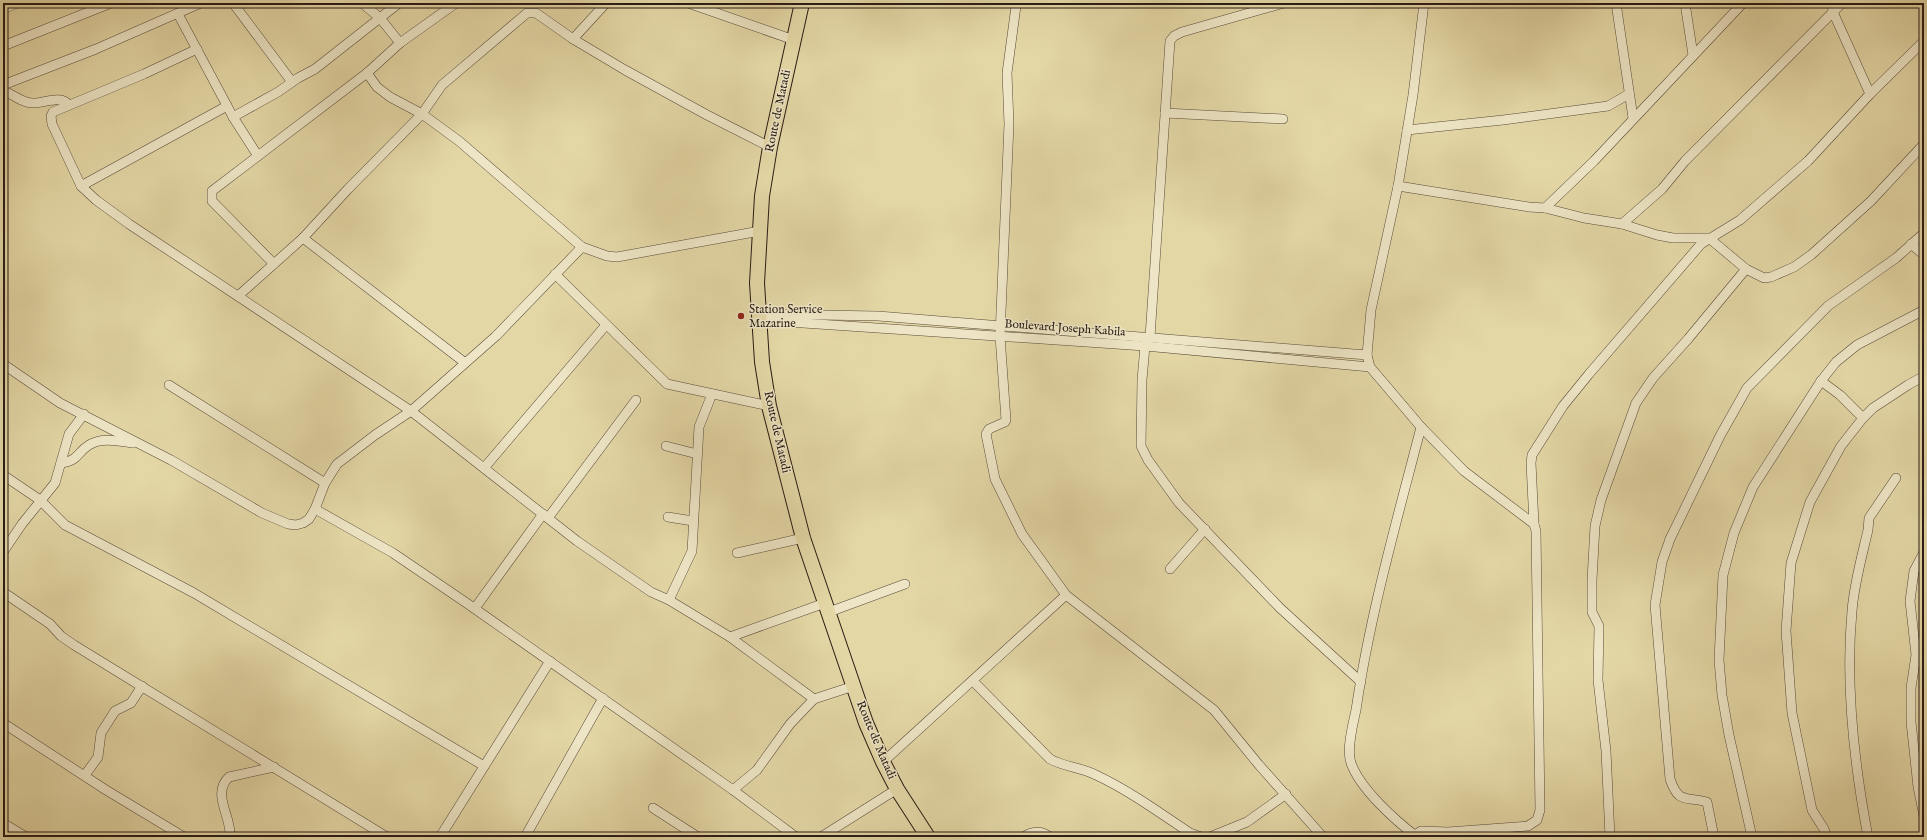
<svg xmlns="http://www.w3.org/2000/svg" width="1927" height="840" viewBox="0 0 1927 840" font-family="'IM FELL English',serif">
	<style>
		.lines { fill: none; stroke-linecap: round; stroke-linejoin: round }
		.minor-casing { stroke: #574a39; stroke-width: 10 }
		.trunk-casing { stroke: #281b15; stroke-width: 16 }
		.minor { stroke: #ede5c5; stroke-width: 9 }
		.trunk { stroke: #e4d7a6; stroke-width: 14 }
		.poi-dot { fill: #8f2418; stroke: #ede5c5; stroke-width: 1.5 }
		.labels { text-anchor: middle; dominant-baseline: central; stroke-width: 3; stroke-linejoin: round; paint-order: stroke }
		.street-label { font-size: 12px; fill: #281b15; stroke: #ede5c5 }
		.poi-label { font-size: 12px; fill: #281b15; stroke: #ede5c5; text-anchor: start }
	</style>
	<rect width="100%" height="100%" fill="#e4d7a6"/>
	<filter id="stains"><feTurbulence type="fractalNoise" baseFrequency=".005" numOctaves="4"/><feColorMatrix values="0 0 0 0 .2 0 0 0 0 .09 0 0 0 0 .02 0 0 0 .5 -.17"/></filter>
	<radialGradient id="worn" r=".72"><stop offset=".6" stop-color="#630" stop-opacity="0"/><stop offset="1" stop-color="#630" stop-opacity=".3"/></radialGradient>
	<g class="lines">
		<g class="minor-casing">
			<g id="minor">
				<polyline points="233,3 292,82"/>
				<polyline points="362,3 380,18 400,43"/>
				<polyline points="688,3 794,40"/>
				<polyline points="1018,3 1016,6 1007,73 1009,124 1000,336 1006,420 1005,422 989,429 986,434 995,479 1022,534 1066,595 1214,710 1259,765 1323,837"/>
				<polyline points="1284,3 1182,32 1174,36 1170,41 1150,337 1145,346 1142,380 1141,446 1148,460 1179,503 1280,608 1361,682"/>
				<polyline points="1616,3 1633,118"/>
				<polyline points="1685,3 1693,55"/>
				<polyline points="1832,3 1833,12 1870,94"/>
				<polyline points="3,9 17,3"/>
				<polyline points="178,14 233,117 258,156"/>
				<polyline points="573,39 606,3"/>
				<polyline points="3,46 111,3"/>
				<polyline points="197,49 144,74 53,112 51,116 52,124 81,186 96,200 129,224 411,411 577,541 651,592 669,600 730,637 814,699"/>
				<polyline points="367,73 377,87 390,97 422,114 459,141 582,247"/>
				<polyline points="3,85 96,49 201,3"/>
				<path d="M 3,91 C 14,94 21,103 32,103 C 44,104 60,94 69,105"/>
				<polyline points="1165,113 1283,119"/>
				<polyline points="233,117 278,92 298,78 315,69 399,3"/>
				<polyline points="1407,130 1503,120 1608,106 1629,94"/>
				<polyline points="81,186 227,106"/>
				<polyline points="1398,186 1529,207 1545,208 1584,218 1622,224 1657,235 1673,238 1709,238 1746,269 1764,278 1771,277 1794,267 1811,255 1871,201 1924,144"/>
				<polyline points="1545,208 1594,161 1743,3"/>
				<polyline points="1622,224 1662,189 1685,161 1842,3"/>
				<polyline points="303,238 464,362"/>
				<polyline points="1911,244 1924,255"/>
				<polyline points="273,263 212,201 212,191 367,73 400,43 456,3"/>
				<polyline points="555,274 667,384 769,406"/>
				<polyline points="238,296 303,238 348,189 422,114 442,85 527,13 536,13 573,39 625,70 707,115 770,147"/>
				<polyline points="758,314 878,316 1367,355"/>
				<polyline points="758,320 1145,346 1370,367"/>
				<polyline points="3,364 60,403 171,460 262,513 288,524 296,525 303,523 309,519 315,509 325,483 337,464 375,435 411,411 496,336 582,247 607,256 617,257 760,231"/>
				<polyline points="1821,381 1840,395 1863,418"/>
				<polyline points="169,385 325,483"/>
				<polyline points="666,446 697,454"/>
				<path d="M 61,463 C 80,460 76,453 89,445 C 101,437 119,441 132,443"/>
				<polyline points="484,468 606,325"/>
				<polyline points="3,475 40,500 65,525 194,593 484,766"/>
				<polyline points="315,509 393,553 468,604 733,790 796,837"/>
				<polyline points="668,517 693,521"/>
				<polyline points="548,518 636,400"/>
				<polyline points="1534,524 1531,463 1532,455 1563,406 1589,374 1701,244 1740,220 1808,161 1870,94 1924,41"/>
				<polyline points="3,552 22,524 55,483 69,434 84,414"/>
				<polyline points="1924,552 1914,571 1910,601 1916,655 1911,688 1911,722 1918,787 1924,816"/>
				<polyline points="737,553 803,538"/>
				<polyline points="1170,569 1205,529"/>
				<polyline points="3,592 50,624 61,636 74,645 387,837"/>
				<polyline points="669,600 692,551 699,427 712,394"/>
				<polyline points="475,608 543,514"/>
				<polyline points="829,612 905,584"/>
				<polyline points="730,637 825,603"/>
				<path d="M 973,681 L 1050,759 C 1064,767 1081,767 1096,775 C 1130,791 1160,813 1190,833 L 1201,837"/>
				<polyline points="3,723 106,790 184,837"/>
				<polyline points="883,762 1066,595"/>
				<polyline points="85,775 98,757 101,733 115,711 131,703 142,686"/>
				<polyline points="733,790 757,770 790,724 814,699 854,686"/>
				<polyline points="653,808 698,837"/>
				<polyline points="3,823 26,837"/>
				<path d="M 230,837 C 232,817 211,794 229,777 L 274,767"/>
				<polyline points="440,837 550,661"/>
				<polyline points="525,837 603,698"/>
				<polyline points="821,837 897,789"/>
				<path d="M 1023,837 C 1033,831 1041,830 1050,837"/>
				<polyline points="1210,837 1247,822 1286,794"/>
				<polyline points="1412,837 1421,831 1448,832 1528,826 1537,820 1540,810 1536,531 1534,524 1464,471 1421,427 1370,367 1367,355 1371,310 1398,186 1413,95 1424,3"/>
				<path d="M 1417,837 C 1396,821 1360,789 1351,763 C 1346,750 1353,724 1356,710 C 1370,614 1397,520 1421,427"/>
				<polyline points="1610,837 1606,751 1598,680 1599,626 1592,612 1592,580 1595,526 1601,500 1636,403 1653,378 1688,339 1746,269"/>
				<path d="M 1714,837 L 1707,802 C 1686,796 1679,805 1670,779 L 1655,605 L 1662,562 L 1670,539 L 1720,436 L 1747,388 L 1828,306 L 1896,258 L 1924,233"/>
				<polyline points="1752,837 1729,735 1722,695 1719,660 1723,575 1734,533 1753,487 1821,381 1836,362 1857,345 1924,310"/>
				<polyline points="1827,837 1824,829 1812,810 1792,713 1786,631 1791,563 1810,502 1841,446 1863,418 1873,408 1908,385 1924,376"/>
				<path d="M 1868,837 C 1854,763 1845,686 1852,611 C 1854,584 1862,556 1868,530 L 1869,518 L 1896,478"/>
			</g>
		</g>
		<g class="trunk-casing">
			<polyline id="trunk" points="802,3 770,147 762,196 757,283 762,362 769,406 803,538 866,723 883,762 897,789 928,837"/>
		</g>
		<use href="#minor" class="minor"/>
		<use href="#trunk" class="trunk"/>
	</g>
	<circle class="poi-dot" cx="741" cy="316" r="4"/>
	<g class="labels">
		<g class="street-label">
			<text transform="translate(778 111) rotate(-78)">Route de Matadi</text>
			<text transform="translate(1065 328) rotate(4)">Boulevard Joseph Kabila</text>
			<text transform="translate(777 432) rotate(77)">Route de Matadi</text>
			<text transform="translate(876 740) rotate(67)">Route de Matadi</text>
		</g>
		<g class="poi-label">
			<text x="749" y="309">Station Service<tspan x="749" dy="14">Mazarine</tspan></text>
		</g>
	</g>
	<rect width="1927" height="840" fill="none" stroke="#e4d7a6" stroke-width="16"/>
	<rect x="4" y="4" width="1919" height="832" fill="none" stroke="#281b15" stroke-width="2"/>
	<rect x="8" y="8" width="1911" height="824" fill="none" stroke="#281b15"/>
	<rect width="100%" height="100%" filter="url(#stains)"/>
	<rect width="100%" height="100%" fill="url(#worn)"/>
</svg>
